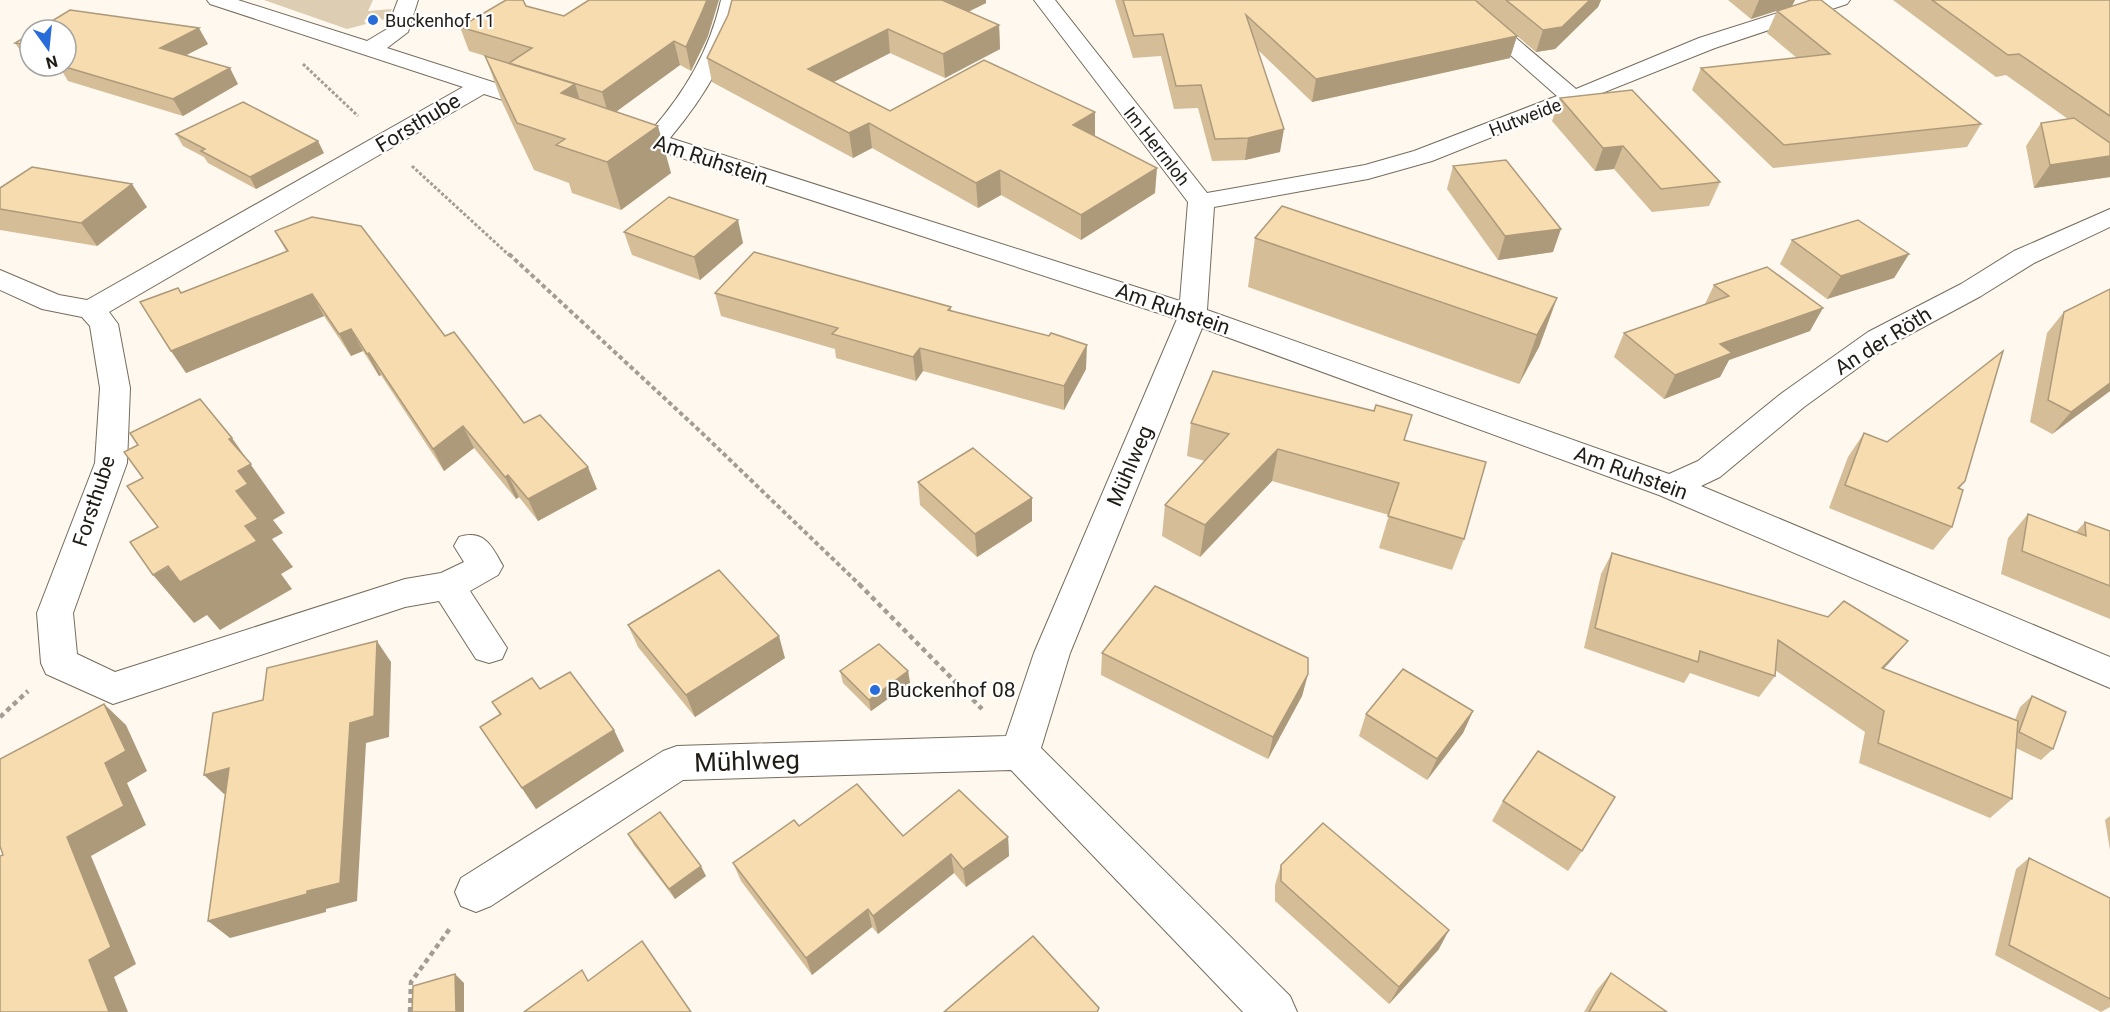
<svg xmlns="http://www.w3.org/2000/svg" width="2110" height="1012" viewBox="0 0 2110 1012" font-family="Roboto,sans-serif">
	<style>
		.green { fill: #ddcdb3 }
		.lines { fill: none; stroke-linecap: round; stroke-linejoin: round }
		.minor-casing { stroke: #756c5d; stroke-width: 2 }
		.path-far2 { stroke: #a29d95; stroke-width: 3; stroke-dasharray: 3 2; stroke-linecap: butt }
		.path-far1 { stroke: #a29d95; stroke-width: 4; stroke-dasharray: 4.5 3; stroke-linecap: butt }
		.path { stroke: #a29d95; stroke-width: 4.5; stroke-dasharray: 5 4; stroke-linecap: butt }
		.minor { fill: #fff; fill-rule: evenodd }
		.wall { fill: #d4bd97 }
		.shaded-wall { fill: #ad9a7b }
		.building { fill: #f7dcb0; stroke: #ad9a7b; stroke-width: 1.5 }
		.poi-dot { fill: #276cd8; stroke: #fff; stroke-width: 2 }
		.labels { text-anchor: middle; dominant-baseline: central; stroke-width: 4.5; stroke-linejoin: round; paint-order: stroke }
		.far-poi-label { font-size: 18px; fill: #201c16; stroke: #fff; text-anchor: start }
		.far-street-label { font-size: 18px; fill: #201c16; stroke: #fff }
		.street-label { font-size: 21px; fill: #201c16; stroke: #fff }
		.poi-label { font-size: 21px; fill: #201c16; stroke: #fff; text-anchor: start }
		.near-street-label { font-size: 26px; fill: #201c16; stroke: #fff }
	</style>
	<rect width="100%" height="100%" fill="#fef8ee"/>
	<polygon class="green" points="264,0 373,0 368,11 392,9 388,18 382,20 379,16 364,20 366,24 347,29"/>
	<g class="lines">
		<g class="minor-casing">
			<g id="minor">
				<path d="M 207,0 L 238,0 L 367,41 L 387,29 L 398,0 L 418,0 L 408,32 L 387,48 L 546,99 L 550,104 L 546,109 L 538,111 L 484,94 L 109,312 L 118,324 L 130,388 L 127,463 L 73,613 L 77,654 L 115,672 L 405,579 L 441,573 L 464,562 L 454,546 L 459,537 C 484,529 492,546 503,566 L 498,575 L 470,591 L 507,648 L 502,659 L 489,663 L 476,659 L 439,601 L 405,607 L 113,704 L 46,674 L 41,663 L 37,613 L 95,463 L 100,388 L 90,326 L 82,317 L 42,309 L 0,290 L 0,270 L 59,295 L 87,300 L 463,87 L 210,4 Z"/>
				<path d="M 721,0 L 741,0 C 731,54 705,96 670,138 L 1180,301 L 1188,202 L 1034,0 L 1055,0 L 1207,193 L 1365,165 L 1414,151 L 1557,96 L 1448,0 L 1471,0 L 1576,89 L 1699,38 L 1819,0 L 1850,0 L 1847,4 L 1715,48 L 1432,161 L 1368,179 L 1214,207 L 1207,310 L 1669,474 L 1698,461 L 1782,393 L 1868,332 L 1961,284 L 2014,251 L 2110,209 L 2110,227 L 2034,263 L 1981,296 L 1888,346 L 1804,407 L 1720,477 L 1701,486 L 2110,657 L 2110,688 L 1659,495 L 1202,328 L 1070,653 L 1041,748 L 1290,996 L 1297,1012 L 1243,1012 L 1011,770 L 683,780 L 491,906 L 476,912 L 461,906 L 455,892 L 461,878 L 663,751 L 677,746 L 1006,736 L 1034,653 L 1177,319 L 614,136 L 610,131 L 614,126 L 622,124 L 650,132 C 685,92 709,52 721,0 Z"/>
			</g>
		</g>
		<g class="path-far2">
			<polyline points="303,64 358,116"/>
			<polyline points="412,166 510,256"/>
		</g>
		<polyline class="path-far1" points="509,254 702,433 861,586"/>
		<g class="path">
			<polyline points="859,584 982,709"/>
			<polyline points="0,717 28,691"/>
			<polyline points="410,1012 411,982 451,927"/>
		</g>
		<use href="#minor" class="minor"/>
	</g>
	<g class="wall">
		<polygon points="732,0 986,0 986,3 968,12 999,25 1000,49 945,78 890,53 834,82 890,111 1095,136 1155,193 1081,240 1001,195 978,208 872,148 853,158 712,82 707,58 728,15"/>
		<polygon points="1115,0 1601,0 1598,7 1555,49 1536,52 1498,20 1517,36 1510,58 1312,102 1258,50 1280,152 1245,160 1212,161 1198,108 1174,109 1161,56 1133,58"/>
		<polygon points="1728,0 1795,0 1792,6 1751,19"/>
		<polygon points="1893,0 2110,0 2110,177 2034,188 2026,146 2041,123 2068,119 2006,75 1996,77"/>
		<polygon points="526,6 564,16 708,36 691,71 680,65 616,111 671,173 621,210 572,193 569,183 534,170 502,102 485,56 469,51 460,27"/>
		<polygon points="1777,11 1981,124 1967,147 1773,168 1692,90 1701,68 1797,58 1767,33"/>
		<polygon points="66,30 208,44 186,55 238,84 183,116 68,81 62,71 36,66 66,66"/>
		<polygon points="30,34 30,60 26,59 15,43"/>
		<polygon points="1560,98 1720,182 1709,206 1652,212 1614,169 1595,171 1552,121"/>
		<polygon points="176,134 324,153 256,189 208,163 204,157 183,146"/>
		<polygon points="1453,166 1553,252 1498,260 1447,189"/>
		<polygon points="0,188 147,207 97,246 0,230"/>
		<polygon points="275,231 445,336 524,423 597,489 538,521 519,497 516,499 474,448 444,471 381,375 379,376 363,351 351,356 324,316 186,373 181,293 286,251"/>
		<polygon points="624,232 743,243 700,280 632,255"/>
		<polygon points="1255,238 1557,298 1539,347 1519,384 1248,287"/>
		<polygon points="1792,240 1909,254 1894,278 1827,299 1780,264"/>
		<polygon points="1714,285 1810,331 1729,360 1720,377 1664,399 1614,357 1624,333 1705,304"/>
		<polygon points="2110,289 2110,391 2052,434 2030,422 2047,333 2064,312"/>
		<polygon points="715,293 951,307 951,311 1086,369 1064,410 923,371 916,381 836,358 835,349 721,316"/>
		<polygon points="1191,423 1405,440 1464,539 1452,570 1379,548 1389,515 1272,481 1200,557 1162,536 1165,505 1205,461 1187,456"/>
		<polygon points="1864,433 1965,481 1959,489 1952,527 1933,550 1829,508 1848,457"/>
		<polygon points="918,482 1032,498 1032,521 977,557 920,505"/>
		<polygon points="2028,514 2076,532 2085,522 2110,531 2110,619 2001,574 2008,538"/>
		<polygon points="1612,553 1908,641 1883,669 2015,720 2020,707 2032,696 2053,749 2041,760 2016,748 2012,799 1990,818 1859,763 1865,732 1775,670 1775,676 1759,697 1690,673 1684,683 1584,648 1601,574"/>
		<polygon points="628,625 785,658 695,717 638,647"/>
		<polygon points="1102,653 1308,674 1302,696 1268,759 1101,675"/>
		<polygon points="840,671 908,671 910,683 871,711 843,683"/>
		<polygon points="492,702 614,730 624,751 536,809 480,727 500,715"/>
		<polygon points="1473,711 1463,733 1427,780 1359,736 1366,714"/>
		<polygon points="1503,801 1582,851 1568,871 1492,821"/>
		<polygon points="2110,816 2110,850 2105,820"/>
		<polygon points="799,826 903,836 1008,837 1009,856 966,887 954,873 878,934 872,927 812,975 741,881 733,863"/>
		<polygon points="628,834 706,876 675,899 634,845"/>
		<polygon points="2029,858 2110,898 2110,1007 2101,1012 1995,955 2016,869"/>
		<polygon points="1281,865 1439,949 1389,1004 1275,901 1275,885"/>
		<polygon points="1611,973 1667,1012 1584,1012 1596,991"/>
	</g>
	<g class="shaded-wall">
		<polygon points="707,0 719,0 708,36 691,71 686,47"/>
		<polygon points="942,0 986,0 986,3 943,24"/>
		<polygon points="1590,0 1601,0 1598,7 1555,49 1536,52 1543,30"/>
		<polygon points="1759,0 1795,0 1792,6 1751,19"/>
		<polygon points="999,25 1000,49 945,78 943,54"/>
		<polygon points="199,28 208,44 169,64 160,48"/>
		<polygon points="888,29 890,53 812,93 808,69"/>
		<polygon points="1517,36 1510,58 1312,102 1316,79"/>
		<polygon points="674,41 680,65 609,117 602,92"/>
		<polygon points="230,68 238,84 183,116 173,99"/>
		<polygon points="575,84 589,131 561,93"/>
		<polygon points="1095,112 1095,137 1073,125"/>
		<polygon points="869,123 872,148 853,158 849,133"/>
		<polygon points="658,126 671,173 621,210 607,162"/>
		<polygon points="1284,129 1280,152 1245,160 1248,138"/>
		<polygon points="318,141 324,153 256,189 250,177"/>
		<polygon points="1623,146 1614,169 1595,171 1603,148"/>
		<polygon points="2110,156 2110,177 2034,188 2050,165"/>
		<polygon points="1157,168 1155,193 1081,240 1081,215"/>
		<polygon points="1000,170 1001,195 978,208 976,183"/>
		<polygon points="132,184 147,207 97,246 81,223"/>
		<polygon points="738,220 743,243 700,280 694,257"/>
		<polygon points="1561,229 1553,252 1498,260 1505,236"/>
		<polygon points="1909,254 1894,278 1827,299 1841,276"/>
		<polygon points="312,294 324,316 186,373 171,351"/>
		<polygon points="1557,298 1539,347 1519,384 1537,335"/>
		<polygon points="1823,308 1810,331 1729,360 1720,377 1664,399 1675,375 1720,344"/>
		<polygon points="351,329 363,351 351,356 339,334"/>
		<polygon points="1087,345 1086,369 1064,410 1064,386"/>
		<polygon points="920,348 923,371 916,381 913,357"/>
		<polygon points="369,353 381,375 379,376 367,354"/>
		<polygon points="2110,383 2110,391 2052,434 2071,412"/>
		<polygon points="463,426 474,448 444,471 433,449"/>
		<polygon points="232,438 285,513 273,520 283,533 272,539 293,567 281,574 292,589 220,630 207,615 194,623 153,575 245,526 236,491 238,471 229,439"/>
		<polygon points="1278,449 1272,481 1200,557 1205,525"/>
		<polygon points="588,467 597,489 538,521 528,499"/>
		<polygon points="508,475 519,497 516,499 505,477"/>
		<polygon points="1032,498 1032,521 977,557 975,534"/>
		<polygon points="779,636 785,658 695,717 686,695"/>
		<polygon points="377,641 391,662 389,737 366,743 357,901 326,909 326,912 230,938 208,921 307,891 350,723"/>
		<polygon points="1908,641 1890,662 1864,689 1882,668"/>
		<polygon points="908,671 910,683 871,711 869,700"/>
		<polygon points="1308,674 1302,696 1268,759 1273,737"/>
		<polygon points="104,704 126,725 147,771 127,783 146,825 91,856 136,964 114,977 128,1012 109,1012 89,960 67,837 105,763"/>
		<polygon points="1473,711 1463,733 1427,780 1437,759"/>
		<polygon points="614,730 624,751 536,809 522,788"/>
		<polygon points="229,768 248,788 224,794 204,775"/>
		<polygon points="1008,837 1009,856 966,887 963,869"/>
		<polygon points="951,854 954,873 878,934 873,916"/>
		<polygon points="701,866 706,876 675,899 669,889"/>
		<polygon points="868,909 872,927 812,975 806,958"/>
		<polygon points="1449,930 1439,949 1389,1004 1399,987"/>
		<polygon points="455,974 464,983 464,1012 456,1012"/>
	</g>
	<g class="building">
		<polygon points="506,0 523,0 526,6 564,16 589,0 707,0 702,12 686,47 674,41 602,92 509,63 532,48 460,27"/>
		<polygon points="732,0 942,0 999,25 943,54 888,29 808,69 890,111 984,60 1095,112 1073,125 1157,168 1081,215 1000,170 976,183 869,123 849,133 707,58 728,15"/>
		<polygon points="1123,0 1475,0 1517,36 1316,79 1246,15 1284,129 1248,138 1215,139 1201,85 1176,86 1163,34 1134,36"/>
		<polygon points="1506,0 1590,0 1562,27 1543,30"/>
		<polygon points="1811,0 1821,0 1981,124 1784,145 1701,68 1830,54 1777,11"/>
		<polygon points="1932,0 2110,0 2110,116 2019,54 2008,55"/>
		<polygon points="70,10 199,28 160,48 230,68 173,99 62,66 66,66 66,59 68,58 66,58 66,30 37,30"/>
		<polygon points="30,34 30,45 15,43"/>
		<polygon points="485,56 575,84 561,93 658,126 607,162 556,145 565,139 517,123"/>
		<polygon points="1632,90 1720,182 1661,189 1623,146 1603,148 1560,98"/>
		<polygon points="243,102 318,141 250,177 201,151 205,149 176,134"/>
		<polygon points="2074,118 2110,143 2110,156 2050,165 2041,123"/>
		<polygon points="1506,160 1561,229 1505,236 1453,166"/>
		<polygon points="32,167 132,184 81,223 0,209 0,188"/>
		<polygon points="669,197 738,220 694,257 624,232"/>
		<polygon points="1282,206 1557,298 1537,335 1255,238"/>
		<polygon points="312,217 361,226 445,336 454,332 524,423 540,415 588,467 528,499 508,475 505,477 463,426 433,449 369,353 367,354 351,329 339,334 312,294 171,351 140,302 178,288 181,293 288,251 275,231"/>
		<polygon points="1858,220 1909,254 1841,276 1792,240"/>
		<polygon points="754,252 951,307 948,310 1049,336 1051,333 1087,345 1064,386 920,348 913,357 832,334 838,328 715,293"/>
		<polygon points="1767,267 1823,308 1720,344 1732,353 1675,375 1624,333 1729,296 1714,285"/>
		<polygon points="2110,289 2110,383 2071,412 2048,400 2064,312"/>
		<polygon points="2003,351 1965,481 1958,488 1963,490 1952,527 1845,485 1864,433 1887,442"/>
		<polygon points="1213,371 1374,411 1376,405 1412,415 1404,440 1486,462 1464,539 1388,516 1399,483 1278,449 1205,525 1165,505 1229,434 1191,423"/>
		<polygon points="200,399 232,438 229,439 251,464 238,471 248,484 236,491 258,519 245,526 257,541 180,582 168,566 153,575 130,542 158,527 127,486 143,478 124,452 138,445 130,433"/>
		<polygon points="973,448 1032,498 975,534 918,482"/>
		<polygon points="2028,514 2086,536 2085,522 2110,531 2110,586 2022,551"/>
		<polygon points="1612,553 1828,617 1844,601 1908,641 1882,668 2018,721 2012,799 1878,743 1884,711 1778,640 1775,676 1700,651 1698,662 1595,628"/>
		<polygon points="719,570 779,636 686,695 628,625"/>
		<polygon points="1155,586 1308,658 1308,674 1273,737 1102,653"/>
		<polygon points="377,641 374,716 350,723 340,883 307,891 307,894 208,921 229,768 204,775 213,713 263,700 267,668"/>
		<polygon points="879,644 908,671 869,700 840,671"/>
		<polygon points="1403,669 1473,711 1437,759 1366,714"/>
		<polygon points="570,672 614,730 522,788 480,727 501,714 492,702 532,678 540,689"/>
		<polygon points="2032,696 2066,712 2053,749 2019,732"/>
		<polygon points="104,704 126,751 105,763 124,806 67,837 111,947 89,960 109,1012 0,1012 0,856 3,855 0,846 0,759"/>
		<polygon points="1538,751 1615,797 1582,851 1503,801"/>
		<polygon points="857,784 903,836 959,790 1008,837 963,869 951,854 873,916 868,909 806,958 733,863 794,820 799,826"/>
		<polygon points="660,812 701,866 669,889 628,834"/>
		<polygon points="1323,823 1449,930 1399,987 1281,881 1281,865"/>
		<polygon points="2029,858 2110,898 2110,999 2009,945"/>
		<polygon points="1033,936 1099,1008 1097,1012 944,1012"/>
		<polygon points="642,941 691,1012 524,1012 582,970 588,981"/>
		<polygon points="1611,973 1667,1012 1589,1012"/>
		<polygon points="455,974 456,1012 412,1012 413,986"/>
	</g>
	<g class="poi-dot">
		<circle cx="373" cy="20" r="6"/>
		<circle cx="875" cy="690" r="6"/>
	</g>
	<g class="labels">
		<g class="far-poi-label">
			<text x="385" y="20">Buckenhof 11</text>
		</g>
		<g class="far-street-label">
			<text transform="translate(1525 117) rotate(-21)">Hutweide</text>
			<text transform="translate(1157 146) rotate(52)">Im Herrnloh</text>
		</g>
		<g class="street-label">
			<text transform="translate(418 123) rotate(-31)">Forsthube</text>
			<text transform="translate(711 160) rotate(18)">Am Ruhstein</text>
			<text transform="translate(1173 309) rotate(19)">Am Ruhstein</text>
			<text transform="translate(1883 341) rotate(-32)">An der Röth</text>
			<text transform="translate(1130 466) rotate(-67)">Mühlweg</text>
			<text transform="translate(1631 473) rotate(20)">Am Ruhstein</text>
			<text transform="translate(94 501) rotate(-72)">Forsthube</text>
		</g>
		<g class="poi-label">
			<text x="887" y="690">Buckenhof 08</text>
		</g>
		<g class="near-street-label">
			<text transform="translate(747 761) rotate(-2)">Mühlweg</text>
		</g>
	</g>
	<g transform="translate(48 48) rotate(165)"><circle r="28" fill="#ffffff" stroke="#a6a4a2" stroke-width="1.5"/>
	<path d="M0-4.5L10 22L0 15L-10 22Z" fill="#276cd8"/>
	<text y="-9" font-size="16" font-weight="bold" text-anchor="middle" fill="#201c16">N</text>
	</g>
</svg>
